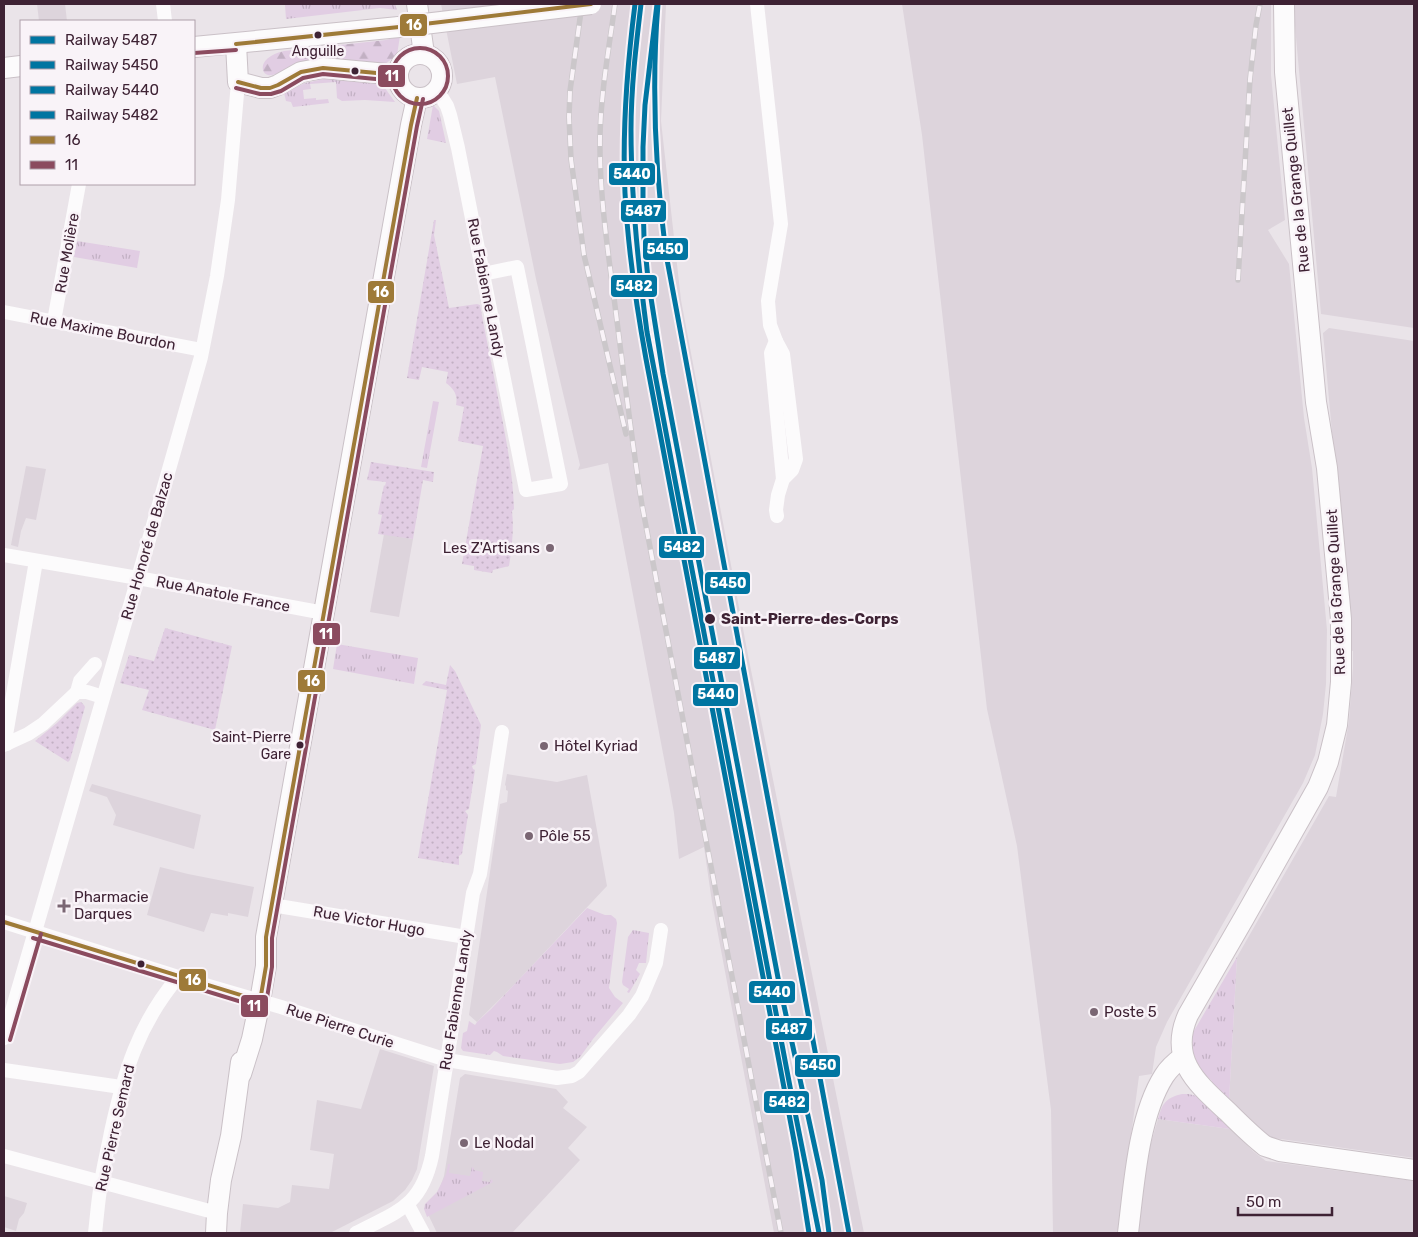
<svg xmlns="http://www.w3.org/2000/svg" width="1418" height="1237" viewBox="0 0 1418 1237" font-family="Rubik,sans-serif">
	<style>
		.built { fill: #ddd4dc }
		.grass { fill: url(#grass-tufts) }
		.forest { fill: url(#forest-firs) }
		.park { fill: url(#park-dots) }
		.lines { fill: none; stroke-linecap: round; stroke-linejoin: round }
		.secondary-casing { stroke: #cac1c7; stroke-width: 22 }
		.street { stroke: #fcfbfc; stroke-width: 14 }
		.secondary { stroke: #fcfbfc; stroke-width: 20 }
		.rail-casing { stroke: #cbc7ca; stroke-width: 5.5 }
		.rail { stroke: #f9f3f8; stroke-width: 4; stroke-dasharray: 11; stroke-linecap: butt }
		.secondary-bridge-casing { stroke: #cac1c7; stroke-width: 22; stroke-linecap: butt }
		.secondary-bridge { stroke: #fcfbfc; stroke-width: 20 }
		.bus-1-casing { stroke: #f9f3f8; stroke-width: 8 }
		.bus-2-casing { stroke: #f9f3f8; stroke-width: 8 }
		.bus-1 { stroke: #9e7a38; stroke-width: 4 }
		.bus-2 { stroke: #8b4b5f; stroke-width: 4 }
		.rail-1-casing { stroke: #f9f3f8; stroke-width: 9 }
		.rail-2-casing { stroke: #f9f3f8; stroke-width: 9 }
		.rail-3-casing { stroke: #f9f3f8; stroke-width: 9 }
		.rail-4-casing { stroke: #f9f3f8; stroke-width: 9 }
		.rail-1 { stroke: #0075a1; stroke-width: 5 }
		.rail-2 { stroke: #0075a1; stroke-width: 5 }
		.rail-3 { stroke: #0075a1; stroke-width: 5 }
		.rail-4 { stroke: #0075a1; stroke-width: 5 }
		.bus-dot { fill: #3e2234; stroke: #f9f3f8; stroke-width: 2 }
		.poi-dot { fill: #7a6673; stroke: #f9f3f8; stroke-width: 2 }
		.labels { text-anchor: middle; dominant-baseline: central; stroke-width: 5; stroke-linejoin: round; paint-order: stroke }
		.bus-label { font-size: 14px; fill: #3e2234; stroke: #f9f3f8 }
		.street-label { font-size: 15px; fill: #3e2234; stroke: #f9f3f8 }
		.poi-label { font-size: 15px; fill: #3e2234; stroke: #f9f3f8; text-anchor: start }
		.stop-label { font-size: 15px; font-weight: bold; fill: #3e2234; stroke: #f9f3f8; text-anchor: start }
		.line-badge { stroke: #f9f3f8; stroke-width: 2 }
		.badge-label { font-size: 14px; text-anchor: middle; font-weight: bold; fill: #fff }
	</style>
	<defs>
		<pattern id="grass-tufts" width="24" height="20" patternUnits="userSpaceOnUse" patternTransform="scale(1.25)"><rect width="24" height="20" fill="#e1cde3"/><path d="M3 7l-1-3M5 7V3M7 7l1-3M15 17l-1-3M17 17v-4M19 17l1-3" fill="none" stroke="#c2b0c3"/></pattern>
		<pattern id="forest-firs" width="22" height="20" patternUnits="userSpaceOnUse" patternTransform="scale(1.25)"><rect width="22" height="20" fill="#e1cde3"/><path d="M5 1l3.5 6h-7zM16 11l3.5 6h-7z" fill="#c2b0c3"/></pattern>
		<pattern id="park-dots" width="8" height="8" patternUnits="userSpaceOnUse" patternTransform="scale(1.25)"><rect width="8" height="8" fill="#e1cde3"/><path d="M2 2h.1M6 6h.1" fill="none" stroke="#c2b0c3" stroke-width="1.8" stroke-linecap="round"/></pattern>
	</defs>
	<rect width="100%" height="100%" fill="#eae4e9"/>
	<g class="built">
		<polygon points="37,4 65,4 67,21 39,21"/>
		<polygon points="441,4 666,4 661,121 681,300 748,655 864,1233 774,1233 712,902 704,847 679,859 674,813 669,785 608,463 578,470 580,465 536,279 495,77 457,84"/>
		<polygon points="902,4 1271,4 1271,75 1285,220 1268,230 1289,264 1304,418 1312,468 1327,630 1326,684 1323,714 1315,755 1303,783 1167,1022 1156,1047 1152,1074 1139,1076 1118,1233 1053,1233 1051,1110 1017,846 987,709 922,135"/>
		<polygon points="1293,4 1414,4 1414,328 1321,314"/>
		<polygon points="1329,328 1414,341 1414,1158 1267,1137 1229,1101 1237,957 1329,796 1336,797 1349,721 1353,667 1353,651 1350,650 1351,632 1350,631 1323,333"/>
		<polygon points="26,466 46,469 36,520 26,518 21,531 18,547 11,545"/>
		<polygon points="384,534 413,539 399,617 370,612"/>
		<polygon points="507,774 557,782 587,775 607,886 512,987 477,1022 469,1015 500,804 507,802 508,791 506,790 506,786 505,785"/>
		<polygon points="92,784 201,815 194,849 113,825 116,815 107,797 89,791"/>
		<polygon points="160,867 188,874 254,887 248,917 228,913 228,916 211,913 204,932 147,915"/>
		<polygon points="380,1049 434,1066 417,1169 412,1180 405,1190 393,1201 330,1233 240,1233 243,1204 278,1208 290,1202 292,1185 329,1189 334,1154 310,1150 317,1100 361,1109"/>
		<polygon points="465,1074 556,1089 568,1102 563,1108 587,1127 568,1148 580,1160 513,1232 513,1233 437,1233 427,1212 439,1190 444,1176 460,1078"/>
		<polygon points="1158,1119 1230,1129 1254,1152 1266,1161 1414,1181 1414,1233 1137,1233 1147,1157"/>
		<polygon points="4,1196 27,1203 24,1213 19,1219 16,1231 4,1227"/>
	</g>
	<g class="grass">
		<polygon points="301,4 395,4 397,10 380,8 286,19 285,5"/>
		<polygon points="324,79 382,84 395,102 365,100 342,101 337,98 336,82 310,84 311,89 303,90 304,99 316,98 316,100 328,99 329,103 293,107 291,102 286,101 284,93 305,83"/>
		<polygon points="433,105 439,111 446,143 427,139"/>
		<polygon points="77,241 140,251 137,268 74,257"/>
		<polygon points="433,401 439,402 427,468 421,467"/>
		<polygon points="337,644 418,658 414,684 333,669"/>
		<polygon points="587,908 605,915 611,915 616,919 617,923 609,988 615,997 623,1003 593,1039 580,1057 573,1062 560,1064 503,1056 497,1052 494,1051 490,1055 463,1051 461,1048 463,1033 467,1031 469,1021 475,1025 477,1022 491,1009"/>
		<polygon points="633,930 649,933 646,963 639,963 636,970 640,974 629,993 627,992 629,989 623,985 622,982 628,937"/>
		<polygon points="1237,957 1229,1101 1212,1085 1212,1081 1205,1075 1196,1062 1192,1048 1191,1036"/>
		<path d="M 1182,1094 L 1189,1094 L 1196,1096 L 1230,1129 L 1158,1119 C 1162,1104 1165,1098 1182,1094 Z"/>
		<polygon points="448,1164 450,1164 449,1173 470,1176 472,1167 474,1168 474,1170 483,1172 482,1181 490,1182 491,1178 493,1182 427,1217 424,1209 425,1204 437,1192 446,1174"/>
	</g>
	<path class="forest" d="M 400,36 L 397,55 L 385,64 C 356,68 326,63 297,65 C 288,66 276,77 268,75 C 265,74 264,73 263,70 C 261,59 275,53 284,51 L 386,40 Z"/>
	<g class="park">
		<path d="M 434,220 L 436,220 L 434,235 L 449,308 L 477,304 L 480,305 C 486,338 493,370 499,403 C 506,438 513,473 514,509 L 512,511 C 514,529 512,548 509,566 L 493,570 L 492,573 L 474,570 L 474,566 L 462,564 L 483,446 L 458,441 L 464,407 L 456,405 C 458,395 454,389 446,383 L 448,372 L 422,367 L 419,380 L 407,378 Z"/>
		<polygon points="371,462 434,472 433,482 423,480 413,539 378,534 382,515 378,514 384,485 385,486 386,482 367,480"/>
		<polygon points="165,628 232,646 215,730 142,710 149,690 120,683 129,655 154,661"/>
		<polygon points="450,665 455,671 481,725 476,764 472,766 473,769 475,770 469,809 465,811 468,815 462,854 459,856 459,865 418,858 447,690 422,685 426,681 446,685"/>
		<polygon points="81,702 84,705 85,707 70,760 68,762 35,741 57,723 77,703"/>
	</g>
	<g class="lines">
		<g class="secondary-casing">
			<g id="secondary">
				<polyline points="417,4 424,54"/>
				<path d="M 1284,4 L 1285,72 L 1316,402 L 1327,468 L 1341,619 L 1341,682 L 1337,725 L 1328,762 L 1318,787 L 1244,918 L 1188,1015 C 1168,1060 1198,1084 1228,1112 C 1240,1124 1252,1136 1265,1146 L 1280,1151 L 1414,1170"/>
				<polyline points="236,44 238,82 261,88 270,88 278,85 301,72 323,68 398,75"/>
				<polyline points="194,47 399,27"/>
				<circle cx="420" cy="76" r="22"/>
				<polyline points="4,68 21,66"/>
				<polyline points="241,1074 252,1039 260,1001 266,966 266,937 277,876 411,125 417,98"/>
				<polyline points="216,1233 217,1213 221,1180 231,1136 241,1062"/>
				<path d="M 1128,1233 C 1134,1185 1138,1117 1164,1076 C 1169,1068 1176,1062 1183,1057"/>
			</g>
		</g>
		<g class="street">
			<polyline points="163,4 165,21"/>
			<polyline points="757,4 781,224 768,301 770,325 776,341 783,354 796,459 792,470 783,479 778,495 776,510 777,516"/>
			<polyline points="437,90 447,106 450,115 458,148 526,490 561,484 517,267 483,274"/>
			<polyline points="4,312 202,350"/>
			<polyline points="54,321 79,184"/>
			<polyline points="776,341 771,353 783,479"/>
			<polyline points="4,555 138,578 324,613"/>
			<polyline points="77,692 80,681 95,664"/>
			<polyline points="7,744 6,735 36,561"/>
			<polyline points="4,745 28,734 43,724 77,692 87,692 103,697"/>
			<polyline points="272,905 466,937"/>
			<polyline points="4,922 178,977 281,1007 447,1060 557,1078 572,1076 579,1072 629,1015 642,996 656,963 661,930"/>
			<polyline points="4,1038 136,585 201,357 217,276 228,200 238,82"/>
			<polyline points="4,1070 121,1087"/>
			<polyline points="4,1156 217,1213"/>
			<polyline points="408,1205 423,1233"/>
			<path d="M 95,1233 C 97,1217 98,1200 101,1184 C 103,1167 108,1149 111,1132 C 124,1072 138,1025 178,977"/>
			<path d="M 356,1233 C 398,1211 421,1207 432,1156 L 473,893 L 480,874 L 502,732"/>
		</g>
		<use href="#secondary" class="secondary"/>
		<g class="rail-casing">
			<g id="rail">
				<polyline points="582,4 570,91 569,117 571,159 584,255 626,434"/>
				<path d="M 615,4 C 609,48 601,91 600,136 C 599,190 607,244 614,298 C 623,367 631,436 642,505 L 781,1233"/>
				<polyline points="1238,280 1250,79 1256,25 1260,4"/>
			</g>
		</g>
		<use href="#rail" class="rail"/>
		<g class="secondary-bridge-casing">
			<polyline id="secondary-bridge" points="399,27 591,4"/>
		</g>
		<use href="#secondary-bridge" class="secondary-bridge"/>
		<g class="bus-1-casing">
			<g id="bus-1">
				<polyline points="236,44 399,27 591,4"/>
				<polyline points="238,82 261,88 270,88 278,85 301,72 323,68 398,75"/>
				<polyline points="4,922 260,1001 266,966 266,937 411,125 417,98"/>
			</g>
		</g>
		<g class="bus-2-casing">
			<g id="bus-2">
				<circle cx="420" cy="76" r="28"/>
				<polyline points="194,53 236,50"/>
				<polyline points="236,88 260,94 271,94 281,91 303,78 323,74 397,81"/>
				<polyline points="33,938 258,1007 262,1007 266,1004 272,967 272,938 417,126 423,99"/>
				<polyline points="10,1040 41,934"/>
			</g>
		</g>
		<use href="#bus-1" class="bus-1"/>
		<use href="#bus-2" class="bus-2"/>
		<g class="rail-1-casing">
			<polyline id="rail-1" points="657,4 645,105 643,147 643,199 644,238 648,279 663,374 779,983 822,1180 829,1233"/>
		</g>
		<g class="rail-2-casing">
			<path id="rail-2" d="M 658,4 C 651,90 655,169 666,254 L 849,1233"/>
		</g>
		<g class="rail-3-casing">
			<path id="rail-3" d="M 641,4 C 636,46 631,88 631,130 C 631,198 638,265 647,332 L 791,1092 L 819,1233"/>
		</g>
		<g class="rail-4-casing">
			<path id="rail-4" d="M 635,4 C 627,67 622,130 625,193 C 628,249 636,304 646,359 L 796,1151 L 809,1233"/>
		</g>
		<use href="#rail-1" class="rail-1"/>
		<use href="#rail-2" class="rail-2"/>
		<use href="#rail-3" class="rail-3"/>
		<use href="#rail-4" class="rail-4"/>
	</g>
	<g class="bus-dot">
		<circle cx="318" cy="35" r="4.5"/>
		<circle cx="355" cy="71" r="4.5"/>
		<circle cx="710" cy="619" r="6"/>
		<circle cx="300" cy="745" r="4.5"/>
		<circle cx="141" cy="964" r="4.5"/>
	</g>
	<g class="poi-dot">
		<circle cx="550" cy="548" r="5"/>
		<circle cx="544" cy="746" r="5"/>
		<circle cx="529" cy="836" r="5"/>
		<path d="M61.5 898.5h5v5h5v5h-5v5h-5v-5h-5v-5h5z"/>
		<circle cx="1094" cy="1012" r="5"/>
		<circle cx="464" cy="1143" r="5"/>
	</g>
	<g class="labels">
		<g class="bus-label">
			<text x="318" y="51">Anguille</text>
			<text x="291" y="737" text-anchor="end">Saint-Pierre<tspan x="291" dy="17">Gare</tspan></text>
		</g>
		<g class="street-label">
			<text transform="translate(1296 190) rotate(-96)">Rue de la Grange Quillet</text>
			<text transform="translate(67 253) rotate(-80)">Rue Molière</text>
			<text transform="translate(486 288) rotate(79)">Rue Fabienne Landy</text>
			<text transform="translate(103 331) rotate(11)">Rue Maxime Bourdon</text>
			<text transform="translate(147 546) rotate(-74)">Rue Honoré de Balzac</text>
			<text transform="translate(1336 592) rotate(-93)">Rue de la Grange Quillet</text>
			<text transform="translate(223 594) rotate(11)">Rue Anatole France</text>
			<text transform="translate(369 921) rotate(10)">Rue Victor Hugo</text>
			<text transform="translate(456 1000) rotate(-81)">Rue Fabienne Landy</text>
			<text transform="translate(340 1026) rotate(18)">Rue Pierre Curie</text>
			<text transform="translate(115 1128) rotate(-77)">Rue Pierre Semard</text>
		</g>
		<g class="poi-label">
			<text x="540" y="548" text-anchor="end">Les Z'Artisans</text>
			<text x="554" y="746">Hôtel Kyriad</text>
			<text x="539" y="836">Pôle 55</text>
			<text x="74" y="897">Pharmacie<tspan x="74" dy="17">Darques</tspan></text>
			<text x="1104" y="1012">Poste 5</text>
			<text x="474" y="1143">Le Nodal</text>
		</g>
		<g class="stop-label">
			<text x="721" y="619">Saint-Pierre-des-Corps</text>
		</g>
	</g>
	<g class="line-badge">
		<rect x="399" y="13" width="29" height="24" rx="5" fill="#9e7a38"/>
		<rect x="377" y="64" width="29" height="24" rx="5" fill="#8b4b5f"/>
		<rect x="608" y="162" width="48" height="24" rx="5" fill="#0075a1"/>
		<rect x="620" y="199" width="47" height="24" rx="5" fill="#0075a1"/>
		<rect x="642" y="237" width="47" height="24" rx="5" fill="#0075a1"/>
		<rect x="610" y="274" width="48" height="24" rx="5" fill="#0075a1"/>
		<rect x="367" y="280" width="28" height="24" rx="5" fill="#9e7a38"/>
		<rect x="658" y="535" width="47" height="24" rx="5" fill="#0075a1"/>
		<rect x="704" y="571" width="47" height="24" rx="5" fill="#0075a1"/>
		<rect x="312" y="622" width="29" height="24" rx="5" fill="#8b4b5f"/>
		<rect x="693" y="646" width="48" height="24" rx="5" fill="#0075a1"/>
		<rect x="297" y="669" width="29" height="24" rx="5" fill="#9e7a38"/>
		<rect x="692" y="683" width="47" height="24" rx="5" fill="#0075a1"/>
		<rect x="178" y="968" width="29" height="24" rx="5" fill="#9e7a38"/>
		<rect x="748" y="980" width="48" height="24" rx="5" fill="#0075a1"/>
		<rect x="240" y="994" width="29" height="24" rx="5" fill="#8b4b5f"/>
		<rect x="765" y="1017" width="48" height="24" rx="5" fill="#0075a1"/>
		<rect x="794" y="1054" width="47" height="24" rx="5" fill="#0075a1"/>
		<rect x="763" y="1090" width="47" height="24" rx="5" fill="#0075a1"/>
	</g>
	<g class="badge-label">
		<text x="414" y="30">16</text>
		<text x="392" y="81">11</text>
		<text x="632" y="179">5440</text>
		<text x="643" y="216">5487</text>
		<text x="665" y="254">5450</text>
		<text x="634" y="291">5482</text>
		<text x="381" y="297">16</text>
		<text x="682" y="552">5482</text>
		<text x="728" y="588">5450</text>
		<text x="326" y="639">11</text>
		<text x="717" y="663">5487</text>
		<text x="312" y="686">16</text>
		<text x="716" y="699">5440</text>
		<text x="193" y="985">16</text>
		<text x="772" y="997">5440</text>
		<text x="254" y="1011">11</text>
		<text x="789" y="1034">5487</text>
		<text x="818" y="1070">5450</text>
		<text x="787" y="1107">5482</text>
	</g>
	<rect width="1418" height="1237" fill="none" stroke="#3e2234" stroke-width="10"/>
	<rect x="20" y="20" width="175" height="165" fill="#f9f3f8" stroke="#ae9faa"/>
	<rect x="30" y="36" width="25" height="8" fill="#0075a1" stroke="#ae9faa"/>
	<text x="65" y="45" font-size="15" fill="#3e2234">Railway 5487</text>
	<rect x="30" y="61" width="25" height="8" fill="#0075a1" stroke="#ae9faa"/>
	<text x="65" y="70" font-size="15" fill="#3e2234">Railway 5450</text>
	<rect x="30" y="86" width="25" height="8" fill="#0075a1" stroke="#ae9faa"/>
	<text x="65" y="95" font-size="15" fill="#3e2234">Railway 5440</text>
	<rect x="30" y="111" width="25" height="8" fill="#0075a1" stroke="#ae9faa"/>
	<text x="65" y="120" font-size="15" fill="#3e2234">Railway 5482</text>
	<rect x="30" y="136" width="25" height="8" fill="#9e7a38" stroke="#ae9faa"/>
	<text x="65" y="145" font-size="15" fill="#3e2234">16</text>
	<rect x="30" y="161" width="25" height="8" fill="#8b4b5f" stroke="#ae9faa"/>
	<text x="65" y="170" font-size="15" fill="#3e2234">11</text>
	<path d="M1238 1207v8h94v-8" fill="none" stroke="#3e2234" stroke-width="2.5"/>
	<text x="1246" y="1207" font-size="15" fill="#3e2234" stroke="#f9f3f8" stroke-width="4" paint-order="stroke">50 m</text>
</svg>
